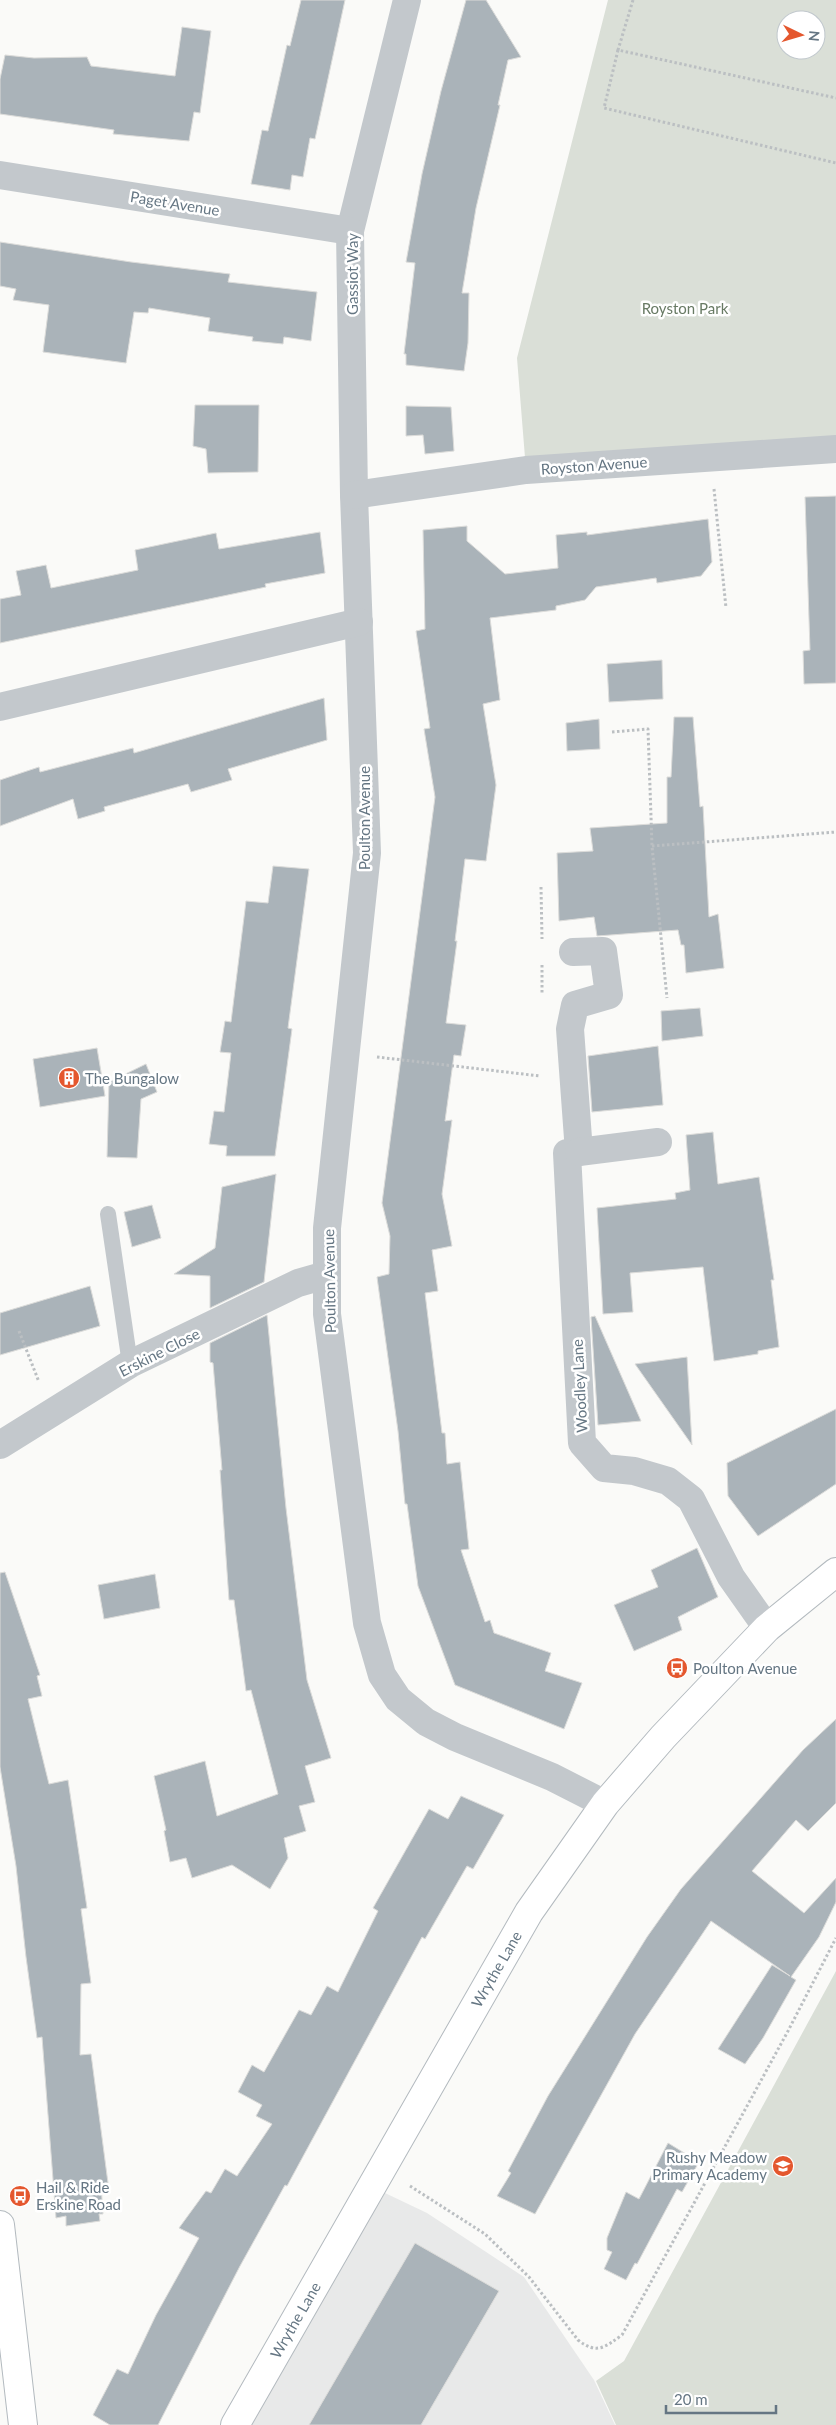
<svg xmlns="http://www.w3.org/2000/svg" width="836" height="2425" viewBox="0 0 836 2425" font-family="Lato,sans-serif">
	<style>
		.built { fill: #e8e9e9 }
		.green { fill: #dadfd7; fill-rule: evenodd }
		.building { fill: #aab3b9; stroke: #dcdcda }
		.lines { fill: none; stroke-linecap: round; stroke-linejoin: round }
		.secondary-casing { stroke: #b3babf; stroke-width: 30 }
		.path { stroke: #bbbfc2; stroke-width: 3; stroke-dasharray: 2.5 2.5; stroke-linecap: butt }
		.lane { stroke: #c3c8cc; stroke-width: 16 }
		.street { stroke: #c3c8cc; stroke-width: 28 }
		.secondary { stroke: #fff; stroke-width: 28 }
		.labels { text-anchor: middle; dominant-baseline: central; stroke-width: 5; stroke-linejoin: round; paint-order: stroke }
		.street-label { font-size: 15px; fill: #657683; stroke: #fff }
		.park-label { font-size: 15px; fill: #687a64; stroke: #fff }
		.poi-label { font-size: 15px; fill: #657683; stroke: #fff; text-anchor: start }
	</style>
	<rect width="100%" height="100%" fill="#fafaf8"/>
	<polygon class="built" points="385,2193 427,2213 524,2277 594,2380 615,2425 246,2425"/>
	<g class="green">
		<path d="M 608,0 L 836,0 L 836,449 L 526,470 L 517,358 ZM 786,20 L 816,20 L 816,50 L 786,50 Z"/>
		<polygon points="836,1971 836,2425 616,2425 596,2381 624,2361"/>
	</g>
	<g class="building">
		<polygon points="301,0 345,0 315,139 310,138 303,177 292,175 290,190 251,184 262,130 268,131 287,45 290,46"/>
		<polygon points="466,0 486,0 521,57 508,60 498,105 500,105 476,208 462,293 469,293 468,343 464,371 406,365 406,354 404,354 415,263 406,262 422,174 441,91"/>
		<polygon points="182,27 211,31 200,113 194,112 189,141 113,134 114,130 0,114 0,79 5,55 34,58 87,57 91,66 175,76"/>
		<polygon points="0,242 131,262 230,274 228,282 317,292 311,341 284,337 283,344 252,341 253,337 208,331 210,318 149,308 148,313 134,312 126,363 43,352 49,305 13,300 16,289 0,286"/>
		<polygon points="195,405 259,405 258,472 208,473 206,449 193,446"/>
		<polygon points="406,406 451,407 454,451 425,454 423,435 406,436"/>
		<polygon points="836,496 836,683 804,684 803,651 810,650 805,497"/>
		<polygon points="708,519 712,562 701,576 657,583 656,578 596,587 585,600 556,606 556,610 490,618 500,700 483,704 496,785 486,861 465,859 455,941 457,941 446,1023 466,1025 461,1056 454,1055 445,1121 452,1120 442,1194 452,1246 432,1250 438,1291 425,1293 442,1433 445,1433 447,1464 460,1462 469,1549 461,1550 485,1622 490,1620 494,1633 551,1653 545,1671 582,1683 564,1729 455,1685 418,1586 407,1504 405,1504 398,1431 377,1277 389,1274 390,1236 382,1203 435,797 424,729 430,728 416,631 425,629 423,530 467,526 467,541 505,574 558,568 556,535 587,532 587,535"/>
		<polygon points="320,532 325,573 265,584 266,587 0,643 0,599 21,595 16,571 46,565 51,588 138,570 135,550 216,533 219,549"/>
		<polygon points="662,660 663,699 609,702 607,664"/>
		<polygon points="324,698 327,740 228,769 232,780 191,792 188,784 104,807 105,811 78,819 73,799 0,826 0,780 39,767 40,772 133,748 134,753"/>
		<polygon points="674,717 693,717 700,807 703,806 709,917 718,914 724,968 686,973 684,945 681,945 678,930 597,936 594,917 559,921 557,853 593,851 590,828 667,823 667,777 671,777"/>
		<polygon points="599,719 600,749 567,751 566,723"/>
		<polygon points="273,866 309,869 288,1028 292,1029 275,1156 226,1156 227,1146 209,1144 214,1111 224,1112 231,1053 220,1052 225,1021 231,1022 246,901 268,903"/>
		<polygon points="700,1008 703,1036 662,1041 661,1011"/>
		<polygon points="658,1046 663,1105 592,1112 588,1056"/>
		<polygon points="97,1048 105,1096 40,1107 33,1059"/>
		<polygon points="146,1064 157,1092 141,1099 137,1158 107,1157 109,1082"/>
		<polygon points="713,1132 718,1184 759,1177 774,1280 771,1280 779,1347 758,1351 758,1354 714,1361 703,1267 630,1273 633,1312 603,1314 597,1208 676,1199 675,1193 690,1190 686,1135"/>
		<polygon points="276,1174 264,1282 210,1308 210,1276 174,1274 215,1248 222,1187"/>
		<polygon points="152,1205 161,1238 132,1247 124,1212"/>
		<polygon points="90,1286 100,1326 0,1355 0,1313"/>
		<polygon points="267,1315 286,1508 307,1680 331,1758 305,1766 315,1802 299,1806 306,1831 284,1838 288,1858 270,1889 232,1865 192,1878 186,1858 170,1862 164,1831 166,1830 154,1776 205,1761 217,1816 278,1794 251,1690 246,1691 234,1600 229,1600 220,1470 222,1470 213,1363 210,1362 210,1343"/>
		<polygon points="595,1316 641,1421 598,1425 591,1317"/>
		<polygon points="687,1357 692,1445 635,1364"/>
		<polygon points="836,1409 836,1484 758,1536 728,1496 727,1463"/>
		<polygon points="697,1548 718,1597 678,1617 682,1630 634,1651 614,1605 658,1587 651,1570"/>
		<polygon points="5,1572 40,1675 37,1676 42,1696 28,1699 49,1784 68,1780 87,1908 81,1909 91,1983 81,1984 80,2055 91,2054 108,2183 101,2184 103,2214 99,2214 100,2221 66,2226 66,2216 56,2218 42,2037 37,2038 26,1957 16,1866 0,1767 0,1573"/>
		<polygon points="155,1574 160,1608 104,1619 98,1585"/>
		<polygon points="836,1719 836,1803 808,1831 796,1820 752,1871 804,1913 836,1878 836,1902 819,1937 791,1977 796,1980 763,2038 745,2064 718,2049 772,1965 790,1976 711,1921 635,2034 535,2214 497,2196 511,2173 508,2171 548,2096 647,1937 681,1889 803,1750"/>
		<polygon points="461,1796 504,1815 473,1869 467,1866 425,1939 422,1937 287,2186 285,2185 240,2266 158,2425 110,2425 93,2415 117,2369 128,2374 156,2315 199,2238 179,2228 206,2191 211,2193 225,2169 237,2176 272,2124 256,2116 262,2105 238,2092 252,2065 264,2072 299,2010 311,2015 327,1986 338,1992 378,1911 373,1908 429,1809 448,1819"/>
		<polygon points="668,2143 699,2162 682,2192 677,2189 637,2264 635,2263 626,2280 604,2269 612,2252 607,2250 607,2238 626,2192 639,2199"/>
		<polygon points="415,2243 499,2291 421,2425 309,2425"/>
	</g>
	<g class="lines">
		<g class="secondary-casing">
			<g id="secondary">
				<polyline points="0,2225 23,2425"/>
				<polyline points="235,2425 529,1912 605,1804 663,1737 767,1628 836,1572"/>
			</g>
		</g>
		<g class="path">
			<polyline points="633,0 618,50 836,98"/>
			<polyline points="618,50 604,108 836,163"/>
			<polyline points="714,489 726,608"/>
			<polyline points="612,732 648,729 652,846 667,998"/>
			<polyline points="652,846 836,832"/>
			<polyline points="541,887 542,939"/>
			<polyline points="542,965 542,994"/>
			<polyline points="377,1057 540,1076"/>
			<polyline points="19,1331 39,1382"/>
			<path d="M 410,2186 L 485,2234 L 529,2277 L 578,2340 C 597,2355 605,2347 622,2335 L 788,2031 L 836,1938"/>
		</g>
		<polyline class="lane" points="108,1214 130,1364"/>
		<g class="street">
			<polyline points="407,0 350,231 354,495 367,853 327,1228 327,1314 367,1623 382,1675 398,1699 426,1722 455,1737 552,1777 605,1804"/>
			<polyline points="0,175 350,231"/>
			<polyline points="354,495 526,470 836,449"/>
			<polyline points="0,707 359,622"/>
			<polyline points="573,952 603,951 609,995 575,1005 570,1029 579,1152 567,1153 582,1443 604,1468 634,1471 668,1481 691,1499 731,1577 767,1628"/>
			<polyline points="579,1152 658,1142"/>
			<polyline points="0,1445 130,1364 298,1283 326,1275"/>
		</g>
		<use href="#secondary" class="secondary"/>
	</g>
	<defs>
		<g id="building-disc" transform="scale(1.125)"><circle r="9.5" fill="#e4572e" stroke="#fff"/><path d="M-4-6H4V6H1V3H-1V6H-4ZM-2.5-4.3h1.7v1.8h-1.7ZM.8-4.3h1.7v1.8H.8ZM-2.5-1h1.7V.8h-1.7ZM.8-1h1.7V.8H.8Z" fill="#fff"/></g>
		<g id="bus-disc" transform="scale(1.125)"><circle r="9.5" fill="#e4572e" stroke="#fff"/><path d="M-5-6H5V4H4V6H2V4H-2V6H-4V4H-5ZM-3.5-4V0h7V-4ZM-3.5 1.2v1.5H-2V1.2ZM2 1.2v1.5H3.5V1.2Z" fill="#fff"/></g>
		<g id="school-disc" transform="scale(1.125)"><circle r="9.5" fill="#e4572e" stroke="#fff"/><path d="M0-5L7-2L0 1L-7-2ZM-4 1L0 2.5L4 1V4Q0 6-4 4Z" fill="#fff"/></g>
	</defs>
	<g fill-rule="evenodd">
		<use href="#building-disc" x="69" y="1078"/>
		<use href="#bus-disc" x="677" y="1668"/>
		<use href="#school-disc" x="783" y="2166"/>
		<use href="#bus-disc" x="20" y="2196"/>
	</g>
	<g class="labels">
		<g class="street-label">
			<text transform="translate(175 203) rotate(9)">Paget Avenue</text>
			<text transform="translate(352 274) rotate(-90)">Gassiot Way</text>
			<text transform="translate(594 465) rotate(-4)">Royston Avenue</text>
			<text transform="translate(364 818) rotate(-90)">Poulton Avenue</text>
			<text transform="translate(329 1281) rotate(-91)">Poulton Avenue</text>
			<text transform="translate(159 1352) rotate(-27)">Erskine Close</text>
			<text transform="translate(579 1386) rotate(-93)">Woodley Lane</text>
			<text transform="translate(496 1969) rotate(-60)">Wrythe Lane</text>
			<text transform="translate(295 2320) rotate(-60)">Wrythe Lane</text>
		</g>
		<g class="park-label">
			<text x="685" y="308">Royston Park</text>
		</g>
		<g class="poi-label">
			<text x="85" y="1078">The Bungalow</text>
			<text x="693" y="1668">Poulton Avenue</text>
			<text x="767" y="2157" text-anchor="end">Rushy Meadow<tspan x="767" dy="17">Primary Academy</tspan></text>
			<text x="36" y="2187">Hail &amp; Ride<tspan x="36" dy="17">Erskine Road</tspan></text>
		</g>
	</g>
	<g transform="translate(801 35) rotate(95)"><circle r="24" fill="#ffffff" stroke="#c1c8cd"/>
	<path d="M0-4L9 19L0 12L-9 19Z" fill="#e4572e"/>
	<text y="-8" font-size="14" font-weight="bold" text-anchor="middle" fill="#657683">N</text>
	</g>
	<path d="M666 2405v8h110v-8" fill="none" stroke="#657683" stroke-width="2.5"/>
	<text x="674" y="2405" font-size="15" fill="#657683" stroke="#ffffff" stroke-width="4" paint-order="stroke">20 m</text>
</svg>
